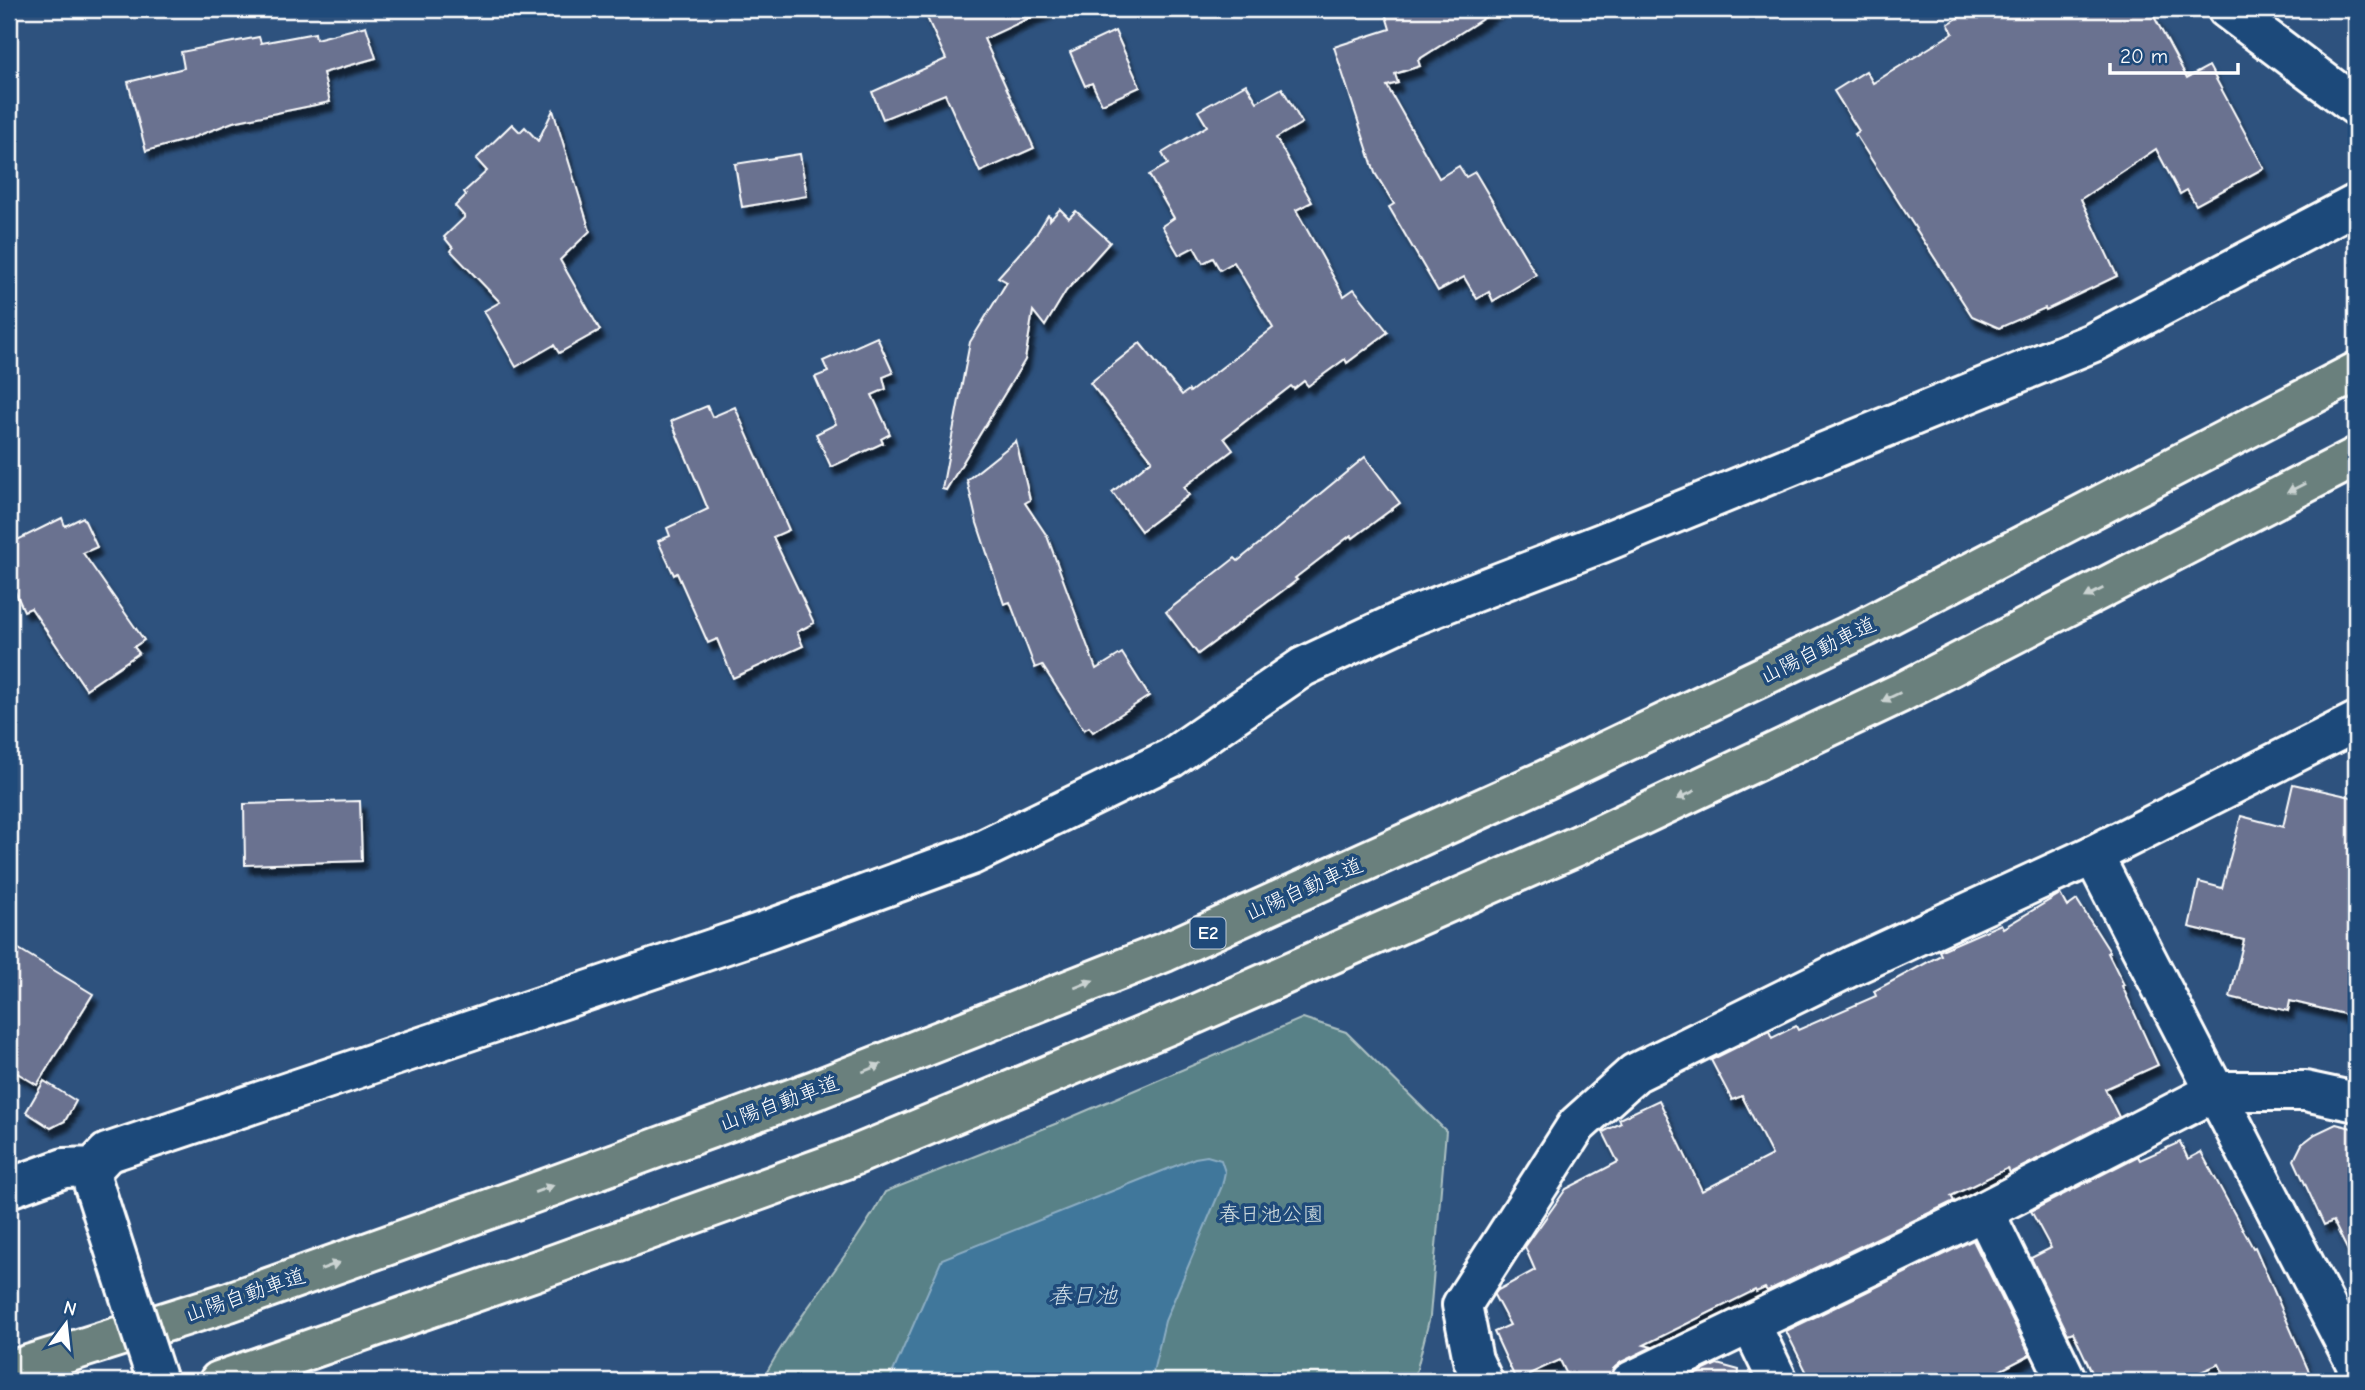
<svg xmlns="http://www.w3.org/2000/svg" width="2365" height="1390" viewBox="0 0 2365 1390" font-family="'Comic Neue','Klee One',sans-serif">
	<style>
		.green { fill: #588187; stroke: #acc0c3; stroke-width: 2 }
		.water { fill: #3f779b; stroke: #8cadc3; stroke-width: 2 }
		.building { fill: #6b7290; stroke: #fff; stroke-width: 2; filter: url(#shadow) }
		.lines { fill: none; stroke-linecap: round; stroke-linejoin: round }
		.minor-casing { stroke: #fff; stroke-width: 44 }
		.highway-casing { stroke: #fff; stroke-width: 44 }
		.minor { stroke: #1f4a7a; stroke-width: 38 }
		.highway { stroke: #6a807d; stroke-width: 38 }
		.minor-bridge-casing { stroke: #fff; stroke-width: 44; stroke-linecap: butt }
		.minor-bridge { stroke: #1f4a7a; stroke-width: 38 }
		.oneway { fill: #cbd3d2 }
		.labels { text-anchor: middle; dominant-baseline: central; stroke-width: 7; stroke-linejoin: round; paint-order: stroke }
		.shield { fill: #1f4a7a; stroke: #bcc9d7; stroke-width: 2 }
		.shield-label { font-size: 19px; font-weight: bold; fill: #fff }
		.street-label { font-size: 21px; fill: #fff; stroke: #1f4a7a }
		.park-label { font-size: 21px; fill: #d5e0e1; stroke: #1f4a7a }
		.water-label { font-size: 23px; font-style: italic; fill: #cfdde6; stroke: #1f4a7a }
	</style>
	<defs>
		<filter id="shadow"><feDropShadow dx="4.5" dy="8" stdDeviation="2" flood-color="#0009"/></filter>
	</defs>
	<rect width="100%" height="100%" fill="#2e527e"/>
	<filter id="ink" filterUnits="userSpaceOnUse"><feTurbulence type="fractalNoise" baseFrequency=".0143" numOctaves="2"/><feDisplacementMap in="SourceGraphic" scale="14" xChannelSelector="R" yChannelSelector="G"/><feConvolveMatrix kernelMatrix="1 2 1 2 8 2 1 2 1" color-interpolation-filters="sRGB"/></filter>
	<g filter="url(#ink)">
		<path class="green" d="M 1303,1018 L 1346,1032 L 1446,1131 L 1430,1316 L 1414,1381 L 762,1381 C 797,1314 849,1258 885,1192 L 1060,1122 Z"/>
		<polygon class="water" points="1207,1156 1221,1160 1225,1172 1222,1186 1165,1321 1151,1381 889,1381 942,1259 1195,1158"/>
		<g class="building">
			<polygon points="923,9 1049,9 984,39 1034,148 980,172 945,94 883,119 872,92 946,59"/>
			<polygon points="1384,9 1498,9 1418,60 1420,66 1395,74 1398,83 1387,86 1439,178 1459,166 1466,177 1475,172 1536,275 1493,301 1489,292 1477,299 1464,277 1438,291 1389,207 1394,204 1375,173 1334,47 1390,29"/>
			<polygon points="1973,9 2150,9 2187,78 2209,66 2264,168 2196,205 2187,190 2180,194 2156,149 2081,199 2117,276 2046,310 2045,308 1999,328 1972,316 1855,134 1859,131 1834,91 1866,71 1873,83 1953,33 1948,24"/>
			<polygon points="366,26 376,58 323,73 330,102 233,122 189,139 146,151 128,82 184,68 181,52 259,37 261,43 315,33 316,39"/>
			<polygon points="1115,31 1140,87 1102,104 1092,83 1085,86 1070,52"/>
			<polygon points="1246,84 1257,102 1282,88 1302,123 1276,138 1312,202 1296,210 1344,296 1354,289 1388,332 1347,363 1345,359 1308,386 1304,381 1294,389 1291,386 1224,438 1233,450 1184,487 1189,495 1141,531 1112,492 1152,460 1090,383 1140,343 1182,395 1189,390 1190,392 1273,328 1234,262 1220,270 1213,258 1203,263 1194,247 1179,255 1162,226 1174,218 1149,175 1168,164 1162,153 1207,126 1198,111"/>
			<polygon points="553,110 590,231 560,260 600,330 559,353 554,345 516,367 484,311 500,302 451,251 453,248 444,237 465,217 455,206 466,195 464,192 487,171 476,159 512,124 520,132 525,127 538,141"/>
			<polygon points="800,154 807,196 742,207 735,164"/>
			<polygon points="1060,209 1069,218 1076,211 1110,242 1066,291 1045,326 1033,311 1025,360 946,490 942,489 970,342 1007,282 998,277 1035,236 1048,215 1050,216 1050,220"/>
			<polygon points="877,337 893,373 883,377 886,389 872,395 890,434 881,439 883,443 831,467 816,434 836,424 815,377 828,372 823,361"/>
			<polygon points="707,406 712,417 735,407 789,530 773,537 814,623 797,632 803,646 733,678 717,639 708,643 677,573 674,575 658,541 670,536 667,528 708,509 671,421"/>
			<polygon points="1016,441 1030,500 1025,503 1047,536 1096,669 1122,653 1149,696 1093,732 1089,727 1084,730 1042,665 1035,668 1010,602 1004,604 977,523 967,480"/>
			<polygon points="1365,457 1400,503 1353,538 1351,535 1295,578 1297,580 1198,654 1166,612 1235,558 1238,561"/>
			<polygon points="83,517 97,547 83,553 144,640 134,647 139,653 86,689 31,608 24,611 9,578 9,544 62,518 65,526"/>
			<polygon points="2293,784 2356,798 2356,1017 2290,1001 2288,1011 2230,997 2244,940 2189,927 2199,882 2222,888 2241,816 2283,827"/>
			<polygon points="360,801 362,861 245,865 244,804"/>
			<polygon points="2060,894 2067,907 2077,900 2110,952 2108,953 2124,985 2122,986 2158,1065 2105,1089 2119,1117 2010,1173 2008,1168 1951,1196 1954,1201 1767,1291 1765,1288 1756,1292 1755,1290 1644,1345 1652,1347 1621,1362 1613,1369 1609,1381 1570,1381 1560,1360 1516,1380 1494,1332 1510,1325 1494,1295 1498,1290 1535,1270 1525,1247 1566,1189 1618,1162 1603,1132 1621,1123 1619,1119 1659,1100 1702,1191 1772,1155 1742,1096 1732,1100 1711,1060 1769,1031 1772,1038 1796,1026 1798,1030 1876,996 1874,991 1941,955 1939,951 2001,924 2003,928"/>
			<polygon points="9,943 93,994 37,1085 9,1068"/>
			<polygon points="44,1081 76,1101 65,1121 51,1128 26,1112"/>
			<polygon points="2336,1124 2356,1129 2356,1267 2333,1221 2324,1225 2294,1160 2302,1144 2315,1134"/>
			<polygon points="2180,1142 2188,1159 2201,1152 2253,1248 2255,1247 2313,1381 2227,1381 2219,1364 2180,1381 2096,1381 2073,1332 2068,1334 2031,1258 2051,1248 2031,1211 2138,1156 2140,1160"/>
			<polygon points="1973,1240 2030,1355 1980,1381 1811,1381 1786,1331"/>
			<polygon points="1717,1364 1739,1370 1738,1381 1681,1381"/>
		</g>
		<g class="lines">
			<g class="minor-casing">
				<g id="minor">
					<polyline points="2227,9 2356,106"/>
					<polyline points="2093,855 2356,1364"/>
					<polyline points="9,1188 64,1168 94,1167 107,1153 765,931 972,855 1171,758 1303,667 1410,617 1602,543 2094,342 2356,204"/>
					<polyline points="1984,1211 2067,1381"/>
					<polyline points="1751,1325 1778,1381"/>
					<polyline points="1483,1381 1473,1360 1462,1305 1577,1125 1635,1073 1852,966 2093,855 2356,722"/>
					<polyline points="1631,1381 1984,1211 2216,1091 2305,1091 2356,1102"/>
				</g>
			</g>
			<g class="highway-casing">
				<g id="highway">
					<polyline points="9,1371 229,1302 523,1197 818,1089 1165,952 1545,780 1866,627 2356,372"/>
					<polyline points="219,1381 555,1264 846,1159 1193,1015 1579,845 1900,693 2356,457"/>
				</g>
			</g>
			<use href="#minor" class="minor"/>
			<use href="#highway" class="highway"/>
			<g class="minor-bridge-casing">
				<polyline id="minor-bridge" points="93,1183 157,1381"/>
			</g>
			<use href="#minor-bridge" class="minor-bridge"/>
		</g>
		<defs><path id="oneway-solid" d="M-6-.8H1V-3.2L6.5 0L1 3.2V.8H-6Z" transform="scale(1.75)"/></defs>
		<g class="oneway">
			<use href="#oneway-solid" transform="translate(2296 488) rotate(153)"/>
			<use href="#oneway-solid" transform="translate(2094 593) rotate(153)"/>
			<use href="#oneway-solid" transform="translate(1891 697) rotate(154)"/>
			<use href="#oneway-solid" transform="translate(1686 795) rotate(155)"/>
			<use href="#oneway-solid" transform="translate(1084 984) rotate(-22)"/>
			<use href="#oneway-solid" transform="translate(872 1068) rotate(-22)"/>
			<use href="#oneway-solid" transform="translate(544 1189) rotate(-20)"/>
			<use href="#oneway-solid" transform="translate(330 1266) rotate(-20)"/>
		</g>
	</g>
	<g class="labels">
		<rect class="shield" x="1190.5" y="917.5" width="35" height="31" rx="5"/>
		<g class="shield-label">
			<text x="1208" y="933">E2</text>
		</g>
		<g class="street-label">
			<text transform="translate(1818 650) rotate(-26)">山陽自動車道</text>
			<text transform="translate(1304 889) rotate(-24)">山陽自動車道</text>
			<text transform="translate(779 1103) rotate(-20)">山陽自動車道</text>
			<text transform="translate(245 1295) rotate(-19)">山陽自動車道</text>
		</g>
		<g class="park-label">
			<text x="1271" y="1214">春日池公園</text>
		</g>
		<g class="water-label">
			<text x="1083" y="1295">春日池</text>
		</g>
	</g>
	<rect width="2365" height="1390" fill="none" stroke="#1f4a7a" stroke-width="35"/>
	<rect x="18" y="18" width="2330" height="1355" fill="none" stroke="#fff" stroke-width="2.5" filter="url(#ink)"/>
	<g transform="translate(66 1324) rotate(15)" stroke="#1f4a7a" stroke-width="5" paint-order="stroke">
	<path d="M0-5L12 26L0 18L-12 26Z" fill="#ffffff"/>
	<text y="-10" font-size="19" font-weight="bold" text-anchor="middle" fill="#ffffff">N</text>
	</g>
	<path d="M2110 63v10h128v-10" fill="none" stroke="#ffffff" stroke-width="3.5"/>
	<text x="2120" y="63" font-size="21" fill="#ffffff" stroke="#1f4a7a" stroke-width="5" paint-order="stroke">20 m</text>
</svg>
